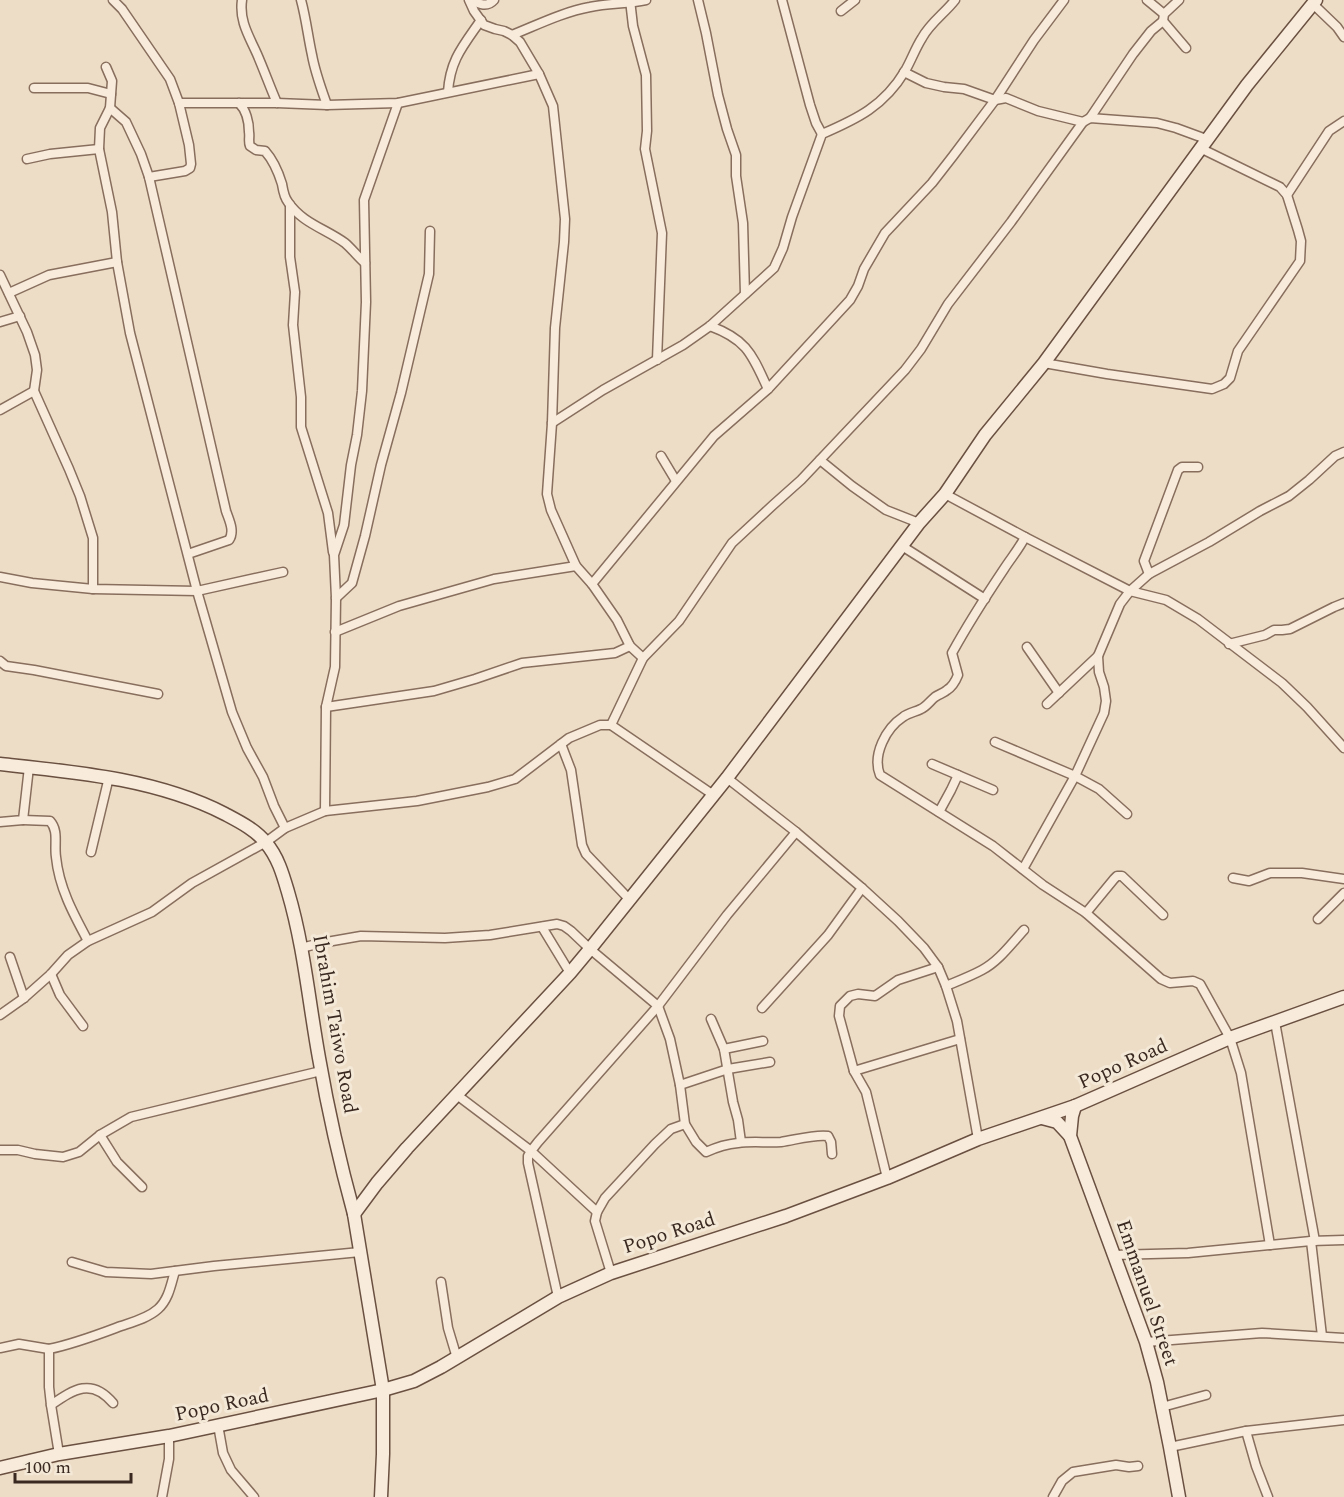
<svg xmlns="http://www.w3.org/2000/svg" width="1344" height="1497" viewBox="0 0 1344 1497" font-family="Spectral,serif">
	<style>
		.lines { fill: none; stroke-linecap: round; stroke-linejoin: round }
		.street-casing { stroke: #886e5d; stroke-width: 11 }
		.secondary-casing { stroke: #6a5040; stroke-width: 15 }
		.street { stroke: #f8ebdb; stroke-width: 8 }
		.secondary { stroke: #f8ebdb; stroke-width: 12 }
		.labels { text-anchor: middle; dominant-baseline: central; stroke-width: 6; stroke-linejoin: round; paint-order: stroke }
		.street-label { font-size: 20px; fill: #392920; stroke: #f4e8d7 }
	</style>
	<rect width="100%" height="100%" fill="#edddc7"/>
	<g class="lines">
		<g class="street-casing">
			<g id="street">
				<polyline points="113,0 122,9 170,79 179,103 189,145 191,164 190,168 185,171 149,177"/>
				<path d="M 242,0 C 239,21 249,36 257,54 C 264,70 270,87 277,103"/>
				<path d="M 301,0 C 306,18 308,37 312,55 C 315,72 321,88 327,105"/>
				<polyline points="469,0 474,11 484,25 495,29 504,31 512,35 520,42 539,74 553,106 565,219 564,242 555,328 552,423 547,494 551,510 576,566 592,584 617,620 630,646 643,658"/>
				<path d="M 470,0 C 479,4 487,8 494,0"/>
				<polyline points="630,0 633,26 646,75 647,131 645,149 662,233 657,360"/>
				<polyline points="698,0 706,33 718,95 727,129 736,155 736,176 743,223 745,294"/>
				<polyline points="782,0 810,105 816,123 822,134"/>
				<polyline points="1147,0 1164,14"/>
				<polyline points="1313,4 1337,27 1344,37"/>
				<polyline points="841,11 855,0"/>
				<polyline points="1163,21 1186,48"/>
				<path d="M 512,35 C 537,25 563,12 590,7 C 609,3 627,4 646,0"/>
				<polyline points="106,67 112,81 110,108 100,128 99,149 112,212 117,262 130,333 197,591 232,712 247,748 263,777 274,806 285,828"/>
				<polyline points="904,72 926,83 944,87 964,89 995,100 1006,98 1038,111 1083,122 1090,118 1157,123 1176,128 1206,139"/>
				<polyline points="34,88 88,88 111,94"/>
				<path d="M 448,92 C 450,60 463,46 481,20"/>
				<polyline points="179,103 277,103 327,105 398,103 539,74"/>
				<path d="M 239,103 C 246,110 249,122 249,132 C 250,137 248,141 250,146 L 256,150 L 265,151 C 274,161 278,171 282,184 C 283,190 284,197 288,202 C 302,223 326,229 345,243 C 352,249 358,257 365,263"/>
				<path d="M 110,108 L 126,122 L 141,154 L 149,177 L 226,511 C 229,520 235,531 229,540 L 188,554"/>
				<polyline points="1090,118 1133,54 1151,31 1163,21 1164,14 1179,0"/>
				<polyline points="27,159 50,154 99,149"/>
				<polyline points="1287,195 1329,131 1344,121"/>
				<polyline points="290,205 290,257 295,292 293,325 301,397 301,427 328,513 333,552"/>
				<polyline points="0,275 27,332 35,355 37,370 34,391 69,469 80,496 93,538 93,589"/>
				<polyline points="9,293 49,275 117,262"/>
				<polyline points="0,322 20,316"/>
				<path d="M 710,326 C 748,340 752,355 768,389"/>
				<polyline points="1044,363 1107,374 1212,389 1224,384 1230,378 1238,351 1300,261 1301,241 1298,230 1287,195 1280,187 1200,148"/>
				<polyline points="0,410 34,391"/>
				<path d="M 552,423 L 603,390 L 683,345 L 710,326 L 774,268 L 783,248 L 792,217 L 822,134 C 857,119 884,106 905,71 C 911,61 915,49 922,38 C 930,23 945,13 955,0"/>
				<polyline points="661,456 676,481"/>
				<polyline points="820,460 852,486 886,510 919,523"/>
				<polyline points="945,494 1025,537 1130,591 1149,574 1209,542 1260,511 1289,496 1309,480 1335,456 1344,452"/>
				<path d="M 1025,537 C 1019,549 1011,558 1004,569 C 986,596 968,624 952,653 L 958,675 C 956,680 952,687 947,690 C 944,693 939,694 935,697 C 930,701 926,707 921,709 C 915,712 908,713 903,717 C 886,728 872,755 880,775 L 993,846 L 1043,885 L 1086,913 L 1161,979 L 1170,983 L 1193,981 L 1200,984 L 1230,1038 L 1241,1073 L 1270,1245"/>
				<polyline points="902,546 985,599"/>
				<polyline points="1149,574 1144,561 1178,470 1182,467 1198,467"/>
				<polyline points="0,577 32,583 93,589 197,591 283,572"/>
				<polyline points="592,584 714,436 768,389 850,300 858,286 864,269 885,233 932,183 953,156 995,100 1034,40 1064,0"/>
				<polyline points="336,598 352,583 365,536 381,465 401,393 429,274 430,231"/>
				<polyline points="335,632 399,606 494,579 576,566"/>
				<polyline points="1229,644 1265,635 1274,630 1282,630 1290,629 1334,607 1344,603"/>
				<polyline points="1027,647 1059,693"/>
				<polyline points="0,661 6,666 34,670 158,694"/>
				<polyline points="1047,704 1098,656"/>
				<polyline points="326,707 434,691 475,679 522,663 615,653 630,646"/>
				<polyline points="611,725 643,658 679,621 732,543 773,505 801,480 905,370 921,349 948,304 1011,222 1083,122"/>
				<polyline points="995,742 1075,776 1099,789 1127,814"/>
				<polyline points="561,744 571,770 582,845 586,854 629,899"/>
				<polyline points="932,764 993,790"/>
				<polyline points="727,778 796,832 862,888 898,921 924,948 938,967 946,986 957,1021 978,1139"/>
				<polyline points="325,811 326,707 335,667 336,598 334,555 344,525 351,465 357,435 362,391 366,302 364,200 398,103"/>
				<polyline points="939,812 951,790 958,775"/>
				<path d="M 23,820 L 50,821 C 59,831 54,844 56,857 C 59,888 74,915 88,941"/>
				<polyline points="0,822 23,820 29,767"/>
				<polyline points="91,852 109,777"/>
				<polyline points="1023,869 1075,776 1104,713 1106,701 1104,687 1099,672 1098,656 1120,604 1130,591 1166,600 1198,619 1282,683 1307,707 1344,748"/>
				<polyline points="1233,878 1249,881 1270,873 1302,873 1344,879"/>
				<polyline points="1086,913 1114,879 1117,876 1122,876 1163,915"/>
				<polyline points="1318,919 1344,893"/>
				<polyline points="542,927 570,973"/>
				<path d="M 301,948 L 321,943 L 361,936 L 445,938 L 490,935 L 557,924 L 564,926 L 571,931 L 590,949 L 658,1006 L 670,1039 L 680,1085 L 685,1124 L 696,1142 L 706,1152 C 717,1147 727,1144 738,1143 C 752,1141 767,1143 781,1142 C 795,1140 815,1134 828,1136 L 831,1142 L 832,1154"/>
				<polyline points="10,957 24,998"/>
				<polyline points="51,974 60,995 83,1026"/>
				<path d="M 946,986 C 958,981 971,976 982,970 C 999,961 1011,944 1024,930"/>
				<polyline points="762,1008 828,935 862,888"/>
				<polyline points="0,1015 24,998 51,974 68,955 88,941 152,912 192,883 266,842 285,828 325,811 417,801 488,787 515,779 569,738 600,725 611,725 712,794"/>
				<polyline points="711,1019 724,1049 733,1102 738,1120 741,1142"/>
				<polyline points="1275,1022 1315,1241"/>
				<polyline points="724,1049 763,1041"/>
				<polyline points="854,1071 960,1039"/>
				<polyline points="680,1085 728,1069 770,1062"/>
				<polyline points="457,1095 531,1151 528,1156 528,1163 558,1297"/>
				<polyline points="100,1135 117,1162 142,1187"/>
				<polyline points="0,1150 18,1150 35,1154 63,1157 79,1152 100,1135 131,1117 321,1071"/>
				<polyline points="887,1178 866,1092 854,1071 839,1016 840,1006 850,996 858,994 875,996 898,980 938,967"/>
				<polyline points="597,1212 531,1151 538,1142 658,1006 727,915 796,832"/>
				<polyline points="1311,1241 1322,1336"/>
				<polyline points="1113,1255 1188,1253 1311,1241 1344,1240"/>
				<polyline points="72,1262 106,1272 151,1274 214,1266 360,1252"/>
				<polyline points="611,1273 595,1221 597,1212 605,1198 655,1144 671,1129 685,1124"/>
				<polyline points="441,1282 448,1328 457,1358"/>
				<polyline points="1146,1342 1262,1333 1344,1338"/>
				<polyline points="0,1348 19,1344 49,1349"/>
				<path d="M 51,1405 C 73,1390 91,1377 113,1403"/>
				<polyline points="1162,1407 1206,1395"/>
				<polyline points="218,1425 223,1453 231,1470 254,1497"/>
				<polyline points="1246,1431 1256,1466 1268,1497"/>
				<polyline points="1170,1447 1246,1431 1344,1420"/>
				<path d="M 59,1454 L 51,1405 L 49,1387 L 49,1349 C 74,1344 97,1335 121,1326 C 133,1322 148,1318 158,1309 C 169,1299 171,1284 175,1271"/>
				<polyline points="162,1497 169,1459 169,1436"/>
				<polyline points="1053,1497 1062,1481 1073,1472 1116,1465 1129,1467 1138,1466"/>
			</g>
		</g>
		<g class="secondary-casing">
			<g id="secondary">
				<path d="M 0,764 C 76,772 157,779 225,814 C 240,822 256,830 266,843 C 278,857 283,875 288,892 C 304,946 309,1003 319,1058 C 328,1110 340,1163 354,1214 L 383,1390 L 383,1454 L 381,1497"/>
				<polyline points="1075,1106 1072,1116 1070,1136 1146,1342 1157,1382 1170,1447 1179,1497"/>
				<polyline points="1042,1118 1057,1122 1070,1136"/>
				<polyline points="354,1214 377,1183 407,1148 570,973 590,949 727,778 919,523 945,494 985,435 1044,363 1247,85 1316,0"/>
				<polyline points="0,1468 59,1454 169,1436 383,1390 414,1381 441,1367 558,1297 611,1273 786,1216 887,1178 978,1139 1075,1106 1230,1038 1344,997"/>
			</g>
		</g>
		<use href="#street" class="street"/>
		<use href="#secondary" class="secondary"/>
	</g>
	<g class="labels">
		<g class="street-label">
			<text transform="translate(335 1024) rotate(80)">Ibrahim Taiwo Road</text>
			<text transform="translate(1123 1064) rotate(-24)">Popo Road</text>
			<text transform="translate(669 1233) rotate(-18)">Popo Road</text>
			<text transform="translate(1147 1293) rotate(71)">Emmanuel Street</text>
			<text transform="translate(222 1405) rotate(-12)">Popo Road</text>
		</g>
	</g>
	<path d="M15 1473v9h116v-9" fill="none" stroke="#392920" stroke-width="3"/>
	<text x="24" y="1473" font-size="18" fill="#392920" stroke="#f4e8d7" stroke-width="4.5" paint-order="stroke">100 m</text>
</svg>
